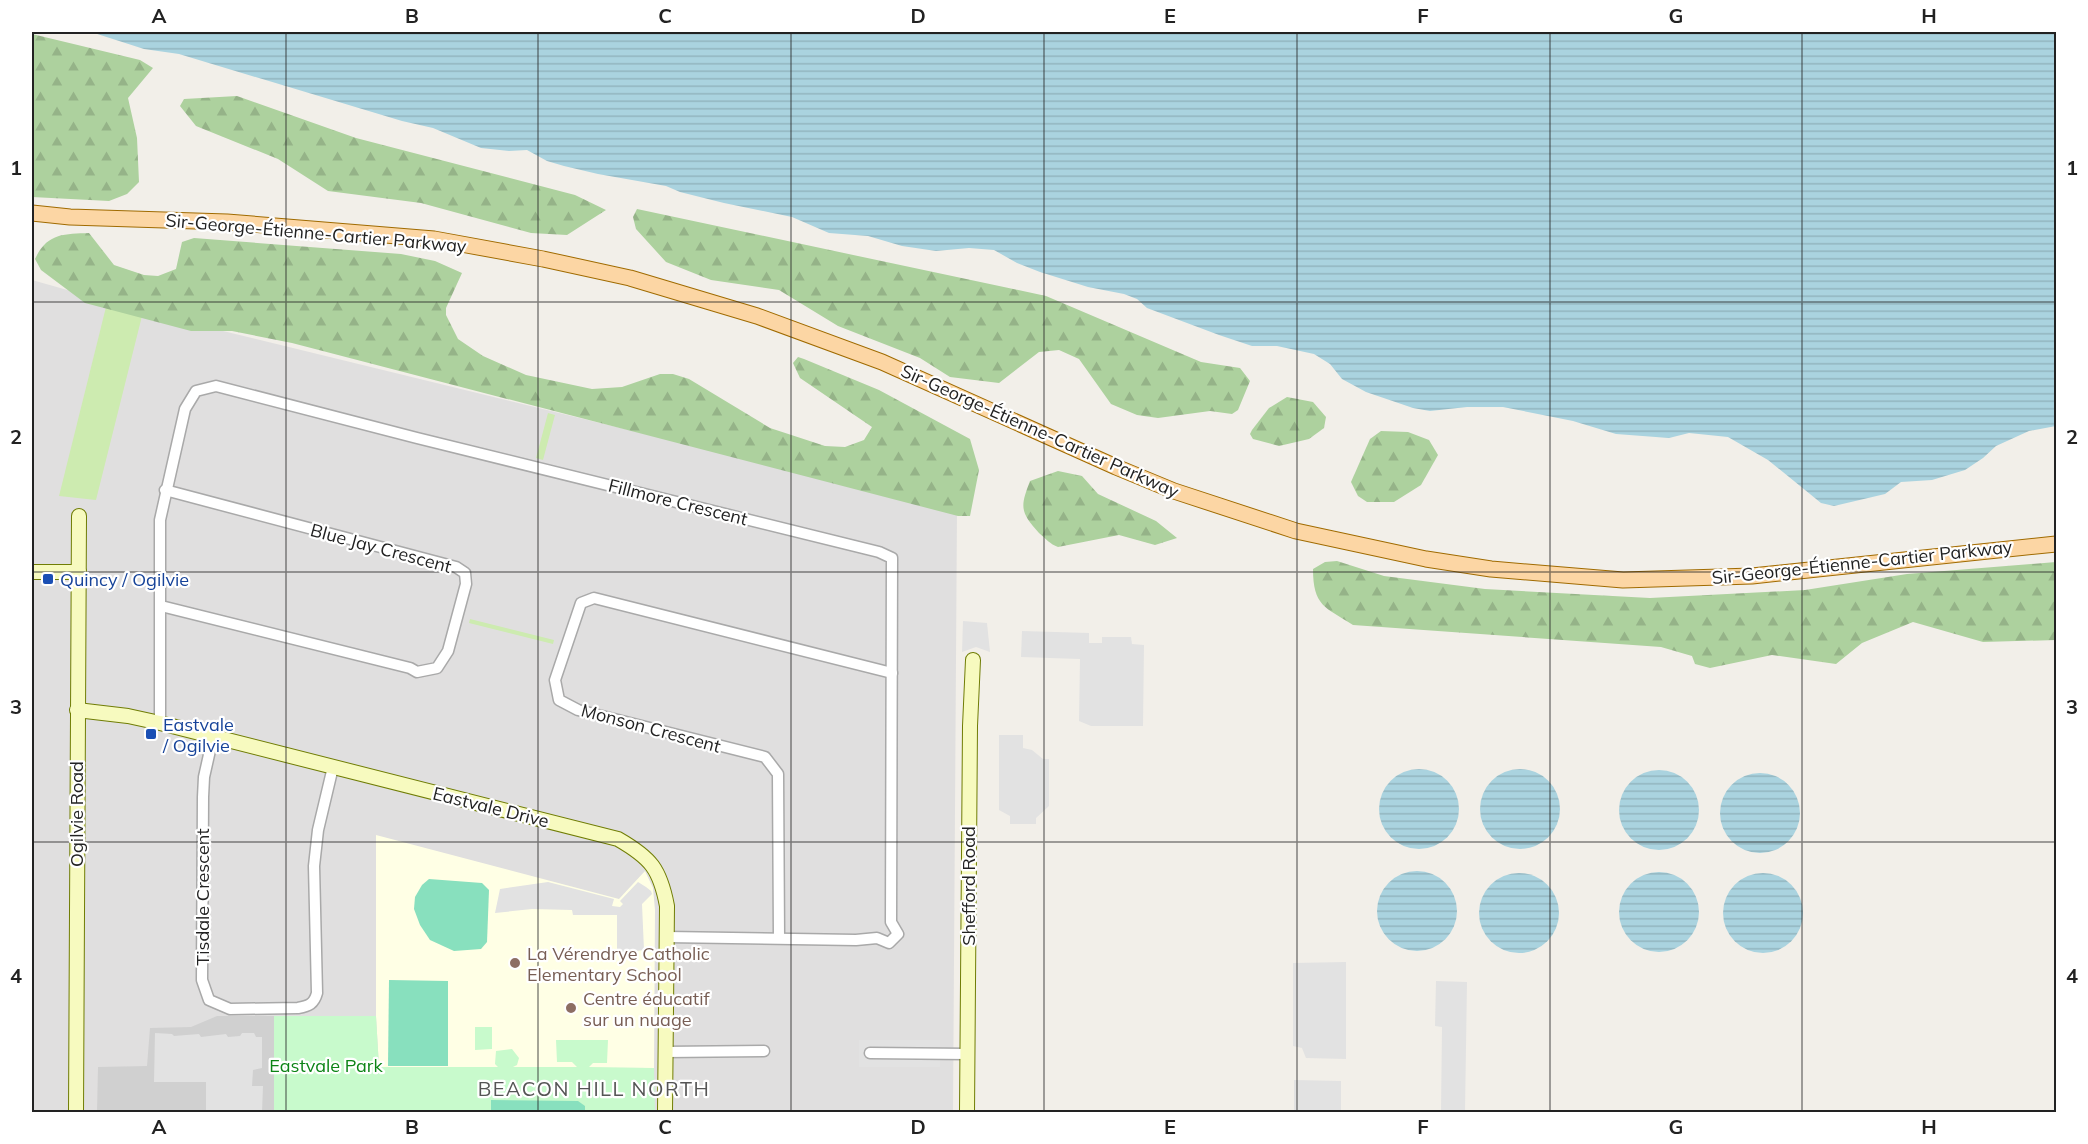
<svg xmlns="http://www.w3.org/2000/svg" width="2088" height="1144" viewBox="0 0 2088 1144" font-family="Mulish,sans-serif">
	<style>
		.residential { fill: #e0dfdf }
		.education { fill: #ffffe5 }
		.religious { fill: #d0d0d0 }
		.grass { fill: #cdebb0 }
		.forest { fill: url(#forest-firs) }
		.park { fill: #c8facc }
		.pitch { fill: #88e0be }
		.parking { fill: #e2e2e2 }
		.water { fill: url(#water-rules) }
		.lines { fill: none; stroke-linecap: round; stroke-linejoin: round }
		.street-casing { stroke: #a9a9a9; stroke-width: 13 }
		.secondary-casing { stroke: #707d05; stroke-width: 16 }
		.primary-casing { stroke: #a06b00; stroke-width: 17 }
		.street { stroke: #fff; stroke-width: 10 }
		.secondary { stroke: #f7fabf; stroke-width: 14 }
		.primary { stroke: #fcd6a4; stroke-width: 15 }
		.grid { fill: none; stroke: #222; stroke-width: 1.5; stroke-opacity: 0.55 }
		.transit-dot { fill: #1a4fb4; stroke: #fff; stroke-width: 2 }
		.education-dot { fill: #8d6e63; stroke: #fff; stroke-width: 2 }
		.labels { text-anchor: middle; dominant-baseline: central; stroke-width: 4.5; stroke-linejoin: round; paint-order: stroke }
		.street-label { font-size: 18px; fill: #222; stroke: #fff }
		.transit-label { font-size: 18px; fill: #164399; stroke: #fff; text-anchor: start }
		.education-label { font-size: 18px; fill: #785e54; stroke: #fff; text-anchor: start }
		.park-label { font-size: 18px; fill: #0c8416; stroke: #fff }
		.neighbourhood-label { font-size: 20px; letter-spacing: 1.5px; fill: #555; stroke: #fff }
		.neatline { fill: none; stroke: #222; stroke-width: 2 }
		.grid-label { font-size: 20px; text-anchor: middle; font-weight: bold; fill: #222 }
	</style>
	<defs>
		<pattern id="forest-firs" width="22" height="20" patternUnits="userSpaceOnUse" patternTransform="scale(1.5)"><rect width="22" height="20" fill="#add19e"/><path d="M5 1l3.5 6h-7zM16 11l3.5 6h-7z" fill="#95b388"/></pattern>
		<pattern id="water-rules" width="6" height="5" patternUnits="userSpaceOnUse" patternTransform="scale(1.5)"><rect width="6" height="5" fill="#aad3df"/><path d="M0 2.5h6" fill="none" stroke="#92b5bf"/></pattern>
	</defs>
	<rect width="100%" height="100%" fill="#f2efe9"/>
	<polygon class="residential" points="32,280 145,312 957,510 953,1112 32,1112"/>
	<polygon class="education" points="376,835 619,899 645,871 653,888 655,910 654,1068 379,1067 376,1016"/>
	<polygon class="religious" points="217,1016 274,1016 274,1112 97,1112 98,1067 147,1066 150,1028 191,1027"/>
	<g class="grass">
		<polygon points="107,303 143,312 96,500 59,496"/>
		<polygon points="548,413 555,415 543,460 536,458"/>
		<polygon points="470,619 554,640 553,644 469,623"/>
	</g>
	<g class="forest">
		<polygon points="32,34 140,60 153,68 128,98 137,138 139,182 127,194 109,201 32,197"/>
		<polygon points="237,96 356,138 575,195 606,210 567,235 531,233 421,203 328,191 278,159 196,126 180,106 184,99"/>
		<polygon points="637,209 1046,296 1201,362 1240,368 1250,381 1238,410 1232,414 1210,411 1158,418 1137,415 1111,404 1079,359 1059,350 1039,352 999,383 950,377 920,358 838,326 779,290 711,280 666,262 636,229 633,217"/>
		<path d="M 89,233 L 114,265 L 144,275 L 158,276 L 176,269 L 182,242 L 194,238 L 401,254 L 435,261 L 462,273 L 446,308 L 446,315 L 458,339 L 483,356 L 526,375 L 592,389 L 622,387 L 660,374 L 673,374 L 689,379 L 770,428 L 825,446 L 845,447 L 864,440 L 872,427 L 800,378 L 793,363 L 798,357 L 804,359 L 879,390 L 970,439 L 979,470 L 970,516 L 958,516 L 292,343 L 232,331 L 191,331 L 85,303 L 41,270 L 35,259 C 47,233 64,234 89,233 Z"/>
		<polygon points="1287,397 1313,402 1326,417 1324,428 1309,439 1279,446 1253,439 1250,434 1252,430 1269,408"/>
		<polygon points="1381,431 1408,432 1429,440 1438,455 1421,485 1394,502 1367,502 1358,496 1351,482 1370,439"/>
		<path d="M 1058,471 L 1082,476 L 1098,494 L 1156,521 L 1177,538 L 1155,545 L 1119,535 L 1058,547 C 1050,544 1046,539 1039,533 C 1020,512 1020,507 1030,481 Z"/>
		<path d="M 1337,561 L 1384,576 L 1485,589 L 1650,598 L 1805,590 L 1907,574 L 2056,562 L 2056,640 L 1983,642 L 1913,622 L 1862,643 L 1836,664 L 1772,655 L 1710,668 L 1695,664 L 1692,656 L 1661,647 L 1353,625 C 1325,607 1313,606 1313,569 L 1325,562 Z"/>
	</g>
	<g class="park">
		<polygon points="274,1016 376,1016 379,1067 498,1067 495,1064 496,1051 512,1049 519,1058 517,1065 513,1067 577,1067 572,1062 557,1062 556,1040 608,1040 607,1063 593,1063 589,1067 654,1068 655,1112 274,1112"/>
		<polygon points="475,1027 492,1027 492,1049 475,1050"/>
	</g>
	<g class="pitch">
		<polygon points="429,879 482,883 489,890 487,942 481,949 454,951 430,940 420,925 414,909 415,897 422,885"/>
		<polygon points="389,980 448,981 448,1066 388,1066"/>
		<polygon points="491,1100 578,1101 585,1106 585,1112 491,1112"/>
	</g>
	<g class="parking">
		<polygon points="963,621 987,623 990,652 976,647 962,652"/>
		<polygon points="1022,631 1089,633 1089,643 1102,643 1102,637 1131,637 1132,644 1144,645 1143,726 1091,726 1079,721 1080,659 1021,657"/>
		<polygon points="999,735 1023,735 1023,748 1032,750 1043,759 1049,759 1049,806 1036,818 1036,824 1010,824 1010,816 999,810"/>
		<polygon points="548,882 614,899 612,906 620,907 623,904 620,901 638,882 646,887 651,891 652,894 642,904 644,950 617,954 617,915 573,915 572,910 532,909 495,913 500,889"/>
		<polygon points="1346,962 1346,1059 1306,1058 1302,1048 1293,1046 1293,963"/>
		<polygon points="1436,981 1467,982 1465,1112 1441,1112 1442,1027 1435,1026"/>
		<polygon points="155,1033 172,1034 174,1036 199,1034 201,1037 226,1034 228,1037 240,1036 242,1033 254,1033 256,1037 262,1037 262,1068 253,1070 252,1086 263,1086 262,1112 206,1112 206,1082 154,1082"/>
		<rect x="859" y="1040" width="81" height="27"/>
		<polygon points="1294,1080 1341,1081 1341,1112 1294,1112"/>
	</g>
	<g class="water">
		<polygon points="91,32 1966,32 1989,33 2056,32 2056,426 2029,431 1996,446 1983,458 1965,470 1932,480 1901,482 1885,494 1834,506 1821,503 1768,460 1728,437 1689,433 1669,438 1616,434 1573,421 1503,407 1467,407 1430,411 1413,408 1366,392 1342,379 1330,364 1314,354 1277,346 1252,346 1219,335 1147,308 1137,299 1124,294 1088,287 1040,272 1017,263 994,250 969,248 936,251 902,246 868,236 829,233 792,217 724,203 680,192 666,186 598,174 564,166 547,161 527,150 509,151 481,148 433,128 402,121 179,54 144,49"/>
		<circle cx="1520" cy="809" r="40"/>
		<circle cx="1419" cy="809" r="40"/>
		<circle cx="1659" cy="810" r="40"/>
		<circle cx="1760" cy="813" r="40"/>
		<circle cx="1417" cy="911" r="40"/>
		<circle cx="1659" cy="912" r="40"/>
		<circle cx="1519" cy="913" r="40"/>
		<circle cx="1763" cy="913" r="40"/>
	</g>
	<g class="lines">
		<g class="street-casing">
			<g id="street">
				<polyline points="161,606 410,668 417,672 437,668 448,651 466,584 465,573 456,567 165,490"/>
				<polyline points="160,723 160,520 185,409 196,391 216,386 417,438 879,552 892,558 891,922 898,934 889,943 877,938 856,940 667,937"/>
				<path d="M 213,737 L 204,777 L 203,797 L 202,980 L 209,1000 L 230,1009 L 298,1008 C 309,1006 314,1004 317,993 L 314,866 L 318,830 L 333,767"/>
				<polyline points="779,938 778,774 765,757 578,710 559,700 555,680 581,603 594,598 892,673"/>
				<polyline points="665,1052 764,1051"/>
				<polyline points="870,1053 968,1054"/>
			</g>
		</g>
		<g class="secondary-casing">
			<g id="secondary">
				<polyline points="32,572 79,572"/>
				<path d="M 77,710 L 128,716 L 160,723 L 618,839 C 651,858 660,869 667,906 L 665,1112"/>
				<polyline points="76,1112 79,516"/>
				<polyline points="967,1112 970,726 973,660"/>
			</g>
		</g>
		<g class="primary-casing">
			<polyline id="primary" points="32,213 70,217 227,222 434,239 543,259 630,278 757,316 882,362 1116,467 1174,491 1296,531 1426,559 1491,569 1623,580 1752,576 2056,544"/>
		</g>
		<use href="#street" class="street"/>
		<use href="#secondary" class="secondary"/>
		<use href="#primary" class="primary"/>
	</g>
	<path class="grid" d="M 286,32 L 286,1112M 538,32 L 538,1112M 791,32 L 791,1112M 1044,32 L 1044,1112M 1297,32 L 1297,1112M 1550,32 L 1550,1112M 1802,32 L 1802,1112M 32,302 L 2056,302M 32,572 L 2056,572M 32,842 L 2056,842"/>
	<g class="transit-dot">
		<rect x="42" y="573" width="12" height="12" rx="3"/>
		<rect x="145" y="728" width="12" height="12" rx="3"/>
	</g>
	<g class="education-dot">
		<circle cx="515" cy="963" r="6"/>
		<circle cx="571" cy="1008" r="6"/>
	</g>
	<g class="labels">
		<g class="street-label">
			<text transform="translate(316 233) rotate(5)">Sir-George-Étienne-Cartier Parkway</text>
			<text transform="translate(1040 431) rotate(24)">Sir-George-Étienne-Cartier Parkway</text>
			<text transform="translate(678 502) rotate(14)">Fillmore Crescent</text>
			<text transform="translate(381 548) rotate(15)">Blue Jay Crescent</text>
			<text transform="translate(1862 562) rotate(-6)">Sir-George-Étienne-Cartier Parkway</text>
			<text transform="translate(651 728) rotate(15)">Monson Crescent</text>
			<text transform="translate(491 807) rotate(14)">Eastvale Drive</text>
			<text transform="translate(76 814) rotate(-90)">Ogilvie Road</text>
			<text transform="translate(968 886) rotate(-90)">Shefford Road</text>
			<text transform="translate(202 897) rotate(-90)">Tisdale Crescent</text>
		</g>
		<g class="transit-label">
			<text x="60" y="579">Quincy / Ogilvie</text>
			<text x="163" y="724">Eastvale<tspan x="163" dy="21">/ Ogilvie</tspan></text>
		</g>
		<g class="education-label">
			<text x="527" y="953">La Vérendrye Catholic<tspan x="527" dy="21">Elementary School</tspan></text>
			<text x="583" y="998">Centre éducatif<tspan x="583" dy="21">sur un nuage</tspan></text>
		</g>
		<g class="park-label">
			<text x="326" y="1065">Eastvale Park</text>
		</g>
		<g class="neighbourhood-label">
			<text x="594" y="1088">BEACON HILL NORTH</text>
		</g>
	</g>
	<rect width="2088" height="1144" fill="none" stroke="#ffffff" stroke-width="66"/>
	<rect x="33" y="33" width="2022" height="1078" class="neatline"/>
	<g class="grid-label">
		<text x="159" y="23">A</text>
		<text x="412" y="23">B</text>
		<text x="665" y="23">C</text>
		<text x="918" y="23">D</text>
		<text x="1170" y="23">E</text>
		<text x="1423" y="23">F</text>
		<text x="1676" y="23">G</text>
		<text x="1929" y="23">H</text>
		<text x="16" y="175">1</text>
		<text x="2072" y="175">1</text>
		<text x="16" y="444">2</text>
		<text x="2072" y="444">2</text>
		<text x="16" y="714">3</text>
		<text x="2072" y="714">3</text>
		<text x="16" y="983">4</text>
		<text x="2072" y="983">4</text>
		<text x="159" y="1134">A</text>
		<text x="412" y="1134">B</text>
		<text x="665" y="1134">C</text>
		<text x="918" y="1134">D</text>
		<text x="1170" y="1134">E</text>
		<text x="1423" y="1134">F</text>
		<text x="1676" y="1134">G</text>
		<text x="1929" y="1134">H</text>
	</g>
</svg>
